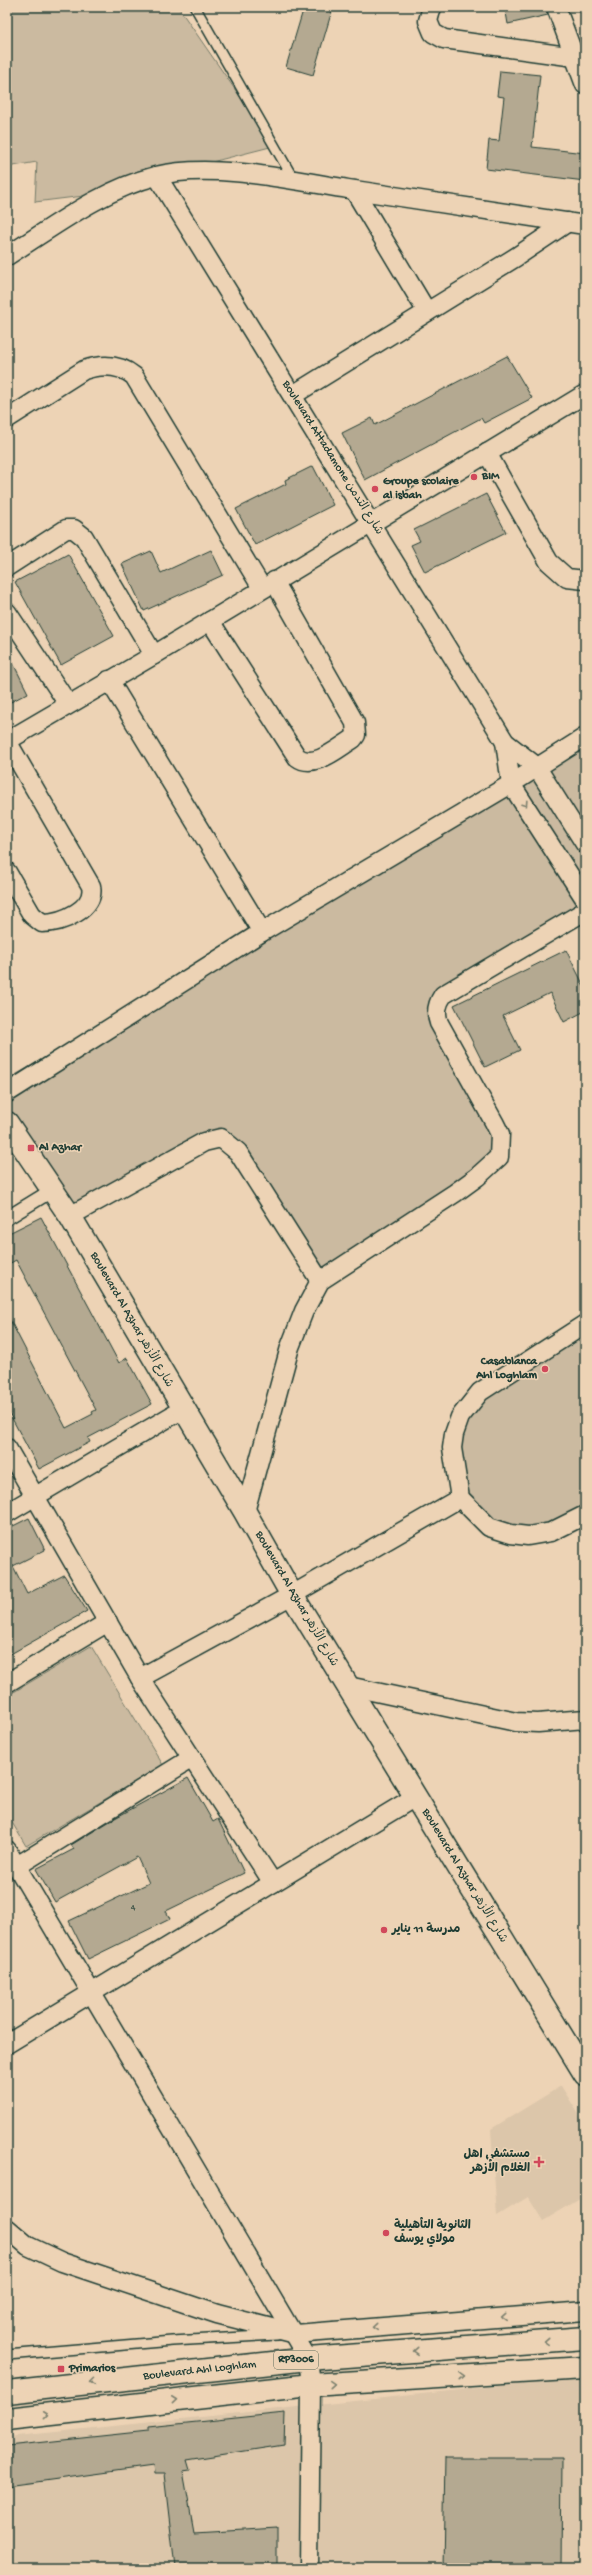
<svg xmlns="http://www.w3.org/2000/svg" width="592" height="2575" viewBox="0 0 592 2575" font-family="'Gochi Hand','Playpen Sans Arabic',sans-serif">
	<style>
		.built { fill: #dcc6aa }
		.green { fill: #cbbaa0; stroke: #757c6a }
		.building { fill: #b4a991; stroke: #1f3d34 }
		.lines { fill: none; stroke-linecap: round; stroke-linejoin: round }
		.service-casing { stroke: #1f3d34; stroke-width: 12 }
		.pedestrian-casing { stroke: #1f3d34; stroke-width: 16 }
		.minor-casing { stroke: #1f3d34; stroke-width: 21 }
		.secondary-casing { stroke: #1f3d34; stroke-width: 25 }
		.primary-casing { stroke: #1f3d34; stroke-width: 25 }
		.service { stroke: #edd3b5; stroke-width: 9 }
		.pedestrian { stroke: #edd3b5; stroke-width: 13 }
		.minor { stroke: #edd3b5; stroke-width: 18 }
		.secondary { stroke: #edd3b5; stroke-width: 22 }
		.primary { stroke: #edd3b5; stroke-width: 22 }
		.oneway { stroke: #7c806e }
		.poi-dot { fill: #d1495b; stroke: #edd3b5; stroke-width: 1.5 }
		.labels { text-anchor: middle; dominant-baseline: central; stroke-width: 3; stroke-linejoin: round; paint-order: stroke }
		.number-label { font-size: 10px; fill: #44584b }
		.shield { fill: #edd3b5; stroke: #5d6a5b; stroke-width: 1 }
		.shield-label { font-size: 11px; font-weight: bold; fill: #1f3d34 }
		.street-label { font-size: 12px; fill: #1f3d34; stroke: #edd3b5 }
		.poi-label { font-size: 12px; font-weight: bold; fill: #1f3d34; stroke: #edd3b5; text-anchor: start }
	</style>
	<rect width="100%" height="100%" fill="#edd3b5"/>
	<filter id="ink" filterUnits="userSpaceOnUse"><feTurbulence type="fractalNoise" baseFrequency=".025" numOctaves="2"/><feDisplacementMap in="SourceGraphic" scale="8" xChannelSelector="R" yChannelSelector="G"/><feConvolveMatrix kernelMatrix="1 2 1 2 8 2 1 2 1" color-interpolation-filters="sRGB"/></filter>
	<g filter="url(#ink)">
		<g class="built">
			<polygon points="561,2086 585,2124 585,2196 543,2221 528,2197 497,2216 491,2129"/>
			<polygon points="585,2377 585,2568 7,2568 7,2437"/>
		</g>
		<g class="green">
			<polygon points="7,7 178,7 274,146 157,176 108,193 35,202 37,162 7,167"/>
			<polygon points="585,735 585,902 439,996 499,1157 320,1281 217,1130 62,1216 7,1121 7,1080 536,766"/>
			<polygon points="585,1326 585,1518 522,1535 486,1522 456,1497 448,1453 466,1408"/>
			<polygon points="91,1646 163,1765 26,1846 7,1814 7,1696"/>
		</g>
		<g class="building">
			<polygon points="304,7 333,7 313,75 286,67"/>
			<polygon points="505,7 546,7 548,15 508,24"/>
			<polygon points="500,71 540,75 532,147 585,153 585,181 486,169 489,140 499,141 504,97 497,96"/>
			<polygon points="507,356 532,398 484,423 481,418 365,480 342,433 372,418 375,425"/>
			<polygon points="313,466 333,505 255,545 236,509 286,484 285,480"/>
			<polygon points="486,494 506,532 425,572 411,545 420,541 414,530"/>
			<polygon points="211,550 223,575 144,611 122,564 151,551 161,573"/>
			<polygon points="68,554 114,636 61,665 15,582"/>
			<polygon points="7,651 28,693 7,704"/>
			<polygon points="566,950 585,988 585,1011 564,1022 550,993 503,1016 520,1050 485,1067 454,1005"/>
			<polygon points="41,1217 119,1363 127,1358 152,1404 88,1438 90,1442 39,1469 7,1409 7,1314 66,1428 93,1414 92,1412 96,1410 16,1260 7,1265 7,1234"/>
			<polygon points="29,1518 45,1550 13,1566 27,1594 64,1575 87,1611 7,1656 7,1529"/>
			<polygon points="188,1778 213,1822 218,1819 244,1873 166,1911 170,1919 88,1959 69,1921 149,1883 137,1857 55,1902 36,1869 74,1849 71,1845 115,1818"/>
			<polygon points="285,2413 284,2445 187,2460 190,2470 183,2471 194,2532 277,2527 277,2568 175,2568 164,2474 154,2474 153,2466 7,2486 7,2446 148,2431 148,2427"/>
			<polygon points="445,2458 562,2458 561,2568 443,2568"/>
		</g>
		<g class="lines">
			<g class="service-casing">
				<g id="service">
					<polyline points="195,7 294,180"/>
					<polyline points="7,2355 172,2341 277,2335"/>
				</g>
			</g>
			<g class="pedestrian-casing">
				<polyline id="pedestrian" points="7,1218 51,1191"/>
			</g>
			<g class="minor-casing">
				<g id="minor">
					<polyline points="432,7 428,21 433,33 444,39 575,57"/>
					<polyline points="556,7 585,85"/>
					<polyline points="157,176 505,742 536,766 585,844"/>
					<polyline points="354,190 427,312"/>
					<path d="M 7,256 C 55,226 101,190 156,176 C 211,162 292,180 348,189 C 427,201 506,213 585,225"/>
					<polyline points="293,395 516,257 568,222"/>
					<path d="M 7,419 L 84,370 C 102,364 119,364 134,376 L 262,588"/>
					<polyline points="487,453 549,562 567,578 585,580"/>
					<polyline points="7,567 66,529 74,529 84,537 154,655"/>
					<polyline points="7,612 68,704"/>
					<path d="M 210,621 L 297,757 C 314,770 338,748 353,739 L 356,735 L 355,723 L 274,581"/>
					<polyline points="109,680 262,932"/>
					<polyline points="7,741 154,655 585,394"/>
					<polyline points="505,742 511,784 585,899"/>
					<path d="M 7,872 L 32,915 L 42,923 C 62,923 96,909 91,886 L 7,741"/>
					<polyline points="7,1093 262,932 511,784 585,737"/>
					<polyline points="70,1216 204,1142 221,1138 238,1152 320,1281"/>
					<polyline points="585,1324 480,1392 460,1417 454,1434 452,1448 460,1498 489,1527 511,1534 528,1536 551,1532 585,1515"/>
					<polyline points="7,1448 140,1678 273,1883"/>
					<path d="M 245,1512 L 290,1347 L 304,1311 L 320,1281 L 455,1193 L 477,1177 L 499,1157 L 500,1134 L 494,1122 L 439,1023 C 435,1012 437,1004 443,995 L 585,911"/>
					<polyline points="7,1513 183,1409"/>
					<polyline points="140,1678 292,1595 460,1498"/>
					<polyline points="7,1683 108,1622"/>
					<polyline points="348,1686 516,1722 538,1723 585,1719"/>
					<polyline points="7,1850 308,2359 311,2385 309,2568"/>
					<polyline points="17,1866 192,1758"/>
					<polyline points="7,2044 415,1797"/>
					<polyline points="7,2228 28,2246 62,2262 217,2314 295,2334 585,2311"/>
				</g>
			</g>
			<g class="secondary-casing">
				<polyline id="secondary" points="7,1123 70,1216 245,1512 292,1595 585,2074"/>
			</g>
			<g class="primary-casing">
				<g id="primary">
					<path id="s1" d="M 7,2392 L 308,2359 L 585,2338"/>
					<polyline points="7,2419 311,2385 585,2368"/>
				</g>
			</g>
			<use href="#service" class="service"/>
			<use href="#pedestrian" class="pedestrian"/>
			<use href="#minor" class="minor"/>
			<use href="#secondary" class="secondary"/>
			<use href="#primary" class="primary"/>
		</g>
		<defs><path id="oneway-chevron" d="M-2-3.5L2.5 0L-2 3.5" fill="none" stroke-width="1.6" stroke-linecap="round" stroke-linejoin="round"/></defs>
		<g class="oneway">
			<use href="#oneway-chevron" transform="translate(525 804) rotate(57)"/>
			<use href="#oneway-chevron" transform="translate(504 2317) rotate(176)"/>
			<use href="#oneway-chevron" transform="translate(375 2327) rotate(175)"/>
			<use href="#oneway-chevron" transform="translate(546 2341) rotate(176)"/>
			<use href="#oneway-chevron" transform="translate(416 2351) rotate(176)"/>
			<use href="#oneway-chevron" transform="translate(462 2376) rotate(-4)"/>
			<use href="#oneway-chevron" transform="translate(92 2382) rotate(173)"/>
			<use href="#oneway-chevron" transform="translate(332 2384) rotate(-4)"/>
			<use href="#oneway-chevron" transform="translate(175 2400) rotate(-6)"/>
			<use href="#oneway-chevron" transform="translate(46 2415) rotate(-6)"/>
		</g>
	</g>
	<g class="poi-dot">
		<circle cx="474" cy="477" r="4"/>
		<circle cx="375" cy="489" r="4"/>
		<rect x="27" y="1144" width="8" height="8" rx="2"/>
		<circle cx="545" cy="1369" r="4"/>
		<circle cx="384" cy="1930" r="4"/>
		<path d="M537 2156h4v4h4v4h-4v4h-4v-4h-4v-4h4z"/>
		<circle cx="386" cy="2233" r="4"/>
		<rect x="57" y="2365" width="8" height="8" rx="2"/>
	</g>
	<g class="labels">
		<g class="number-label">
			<text x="133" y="1908">4</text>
		</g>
		<rect class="shield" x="274" y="2351" width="44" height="18" rx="3"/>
		<g class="shield-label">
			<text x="296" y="2360">RP3006</text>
		</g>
		<g class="street-label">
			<text transform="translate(332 458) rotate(58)">Boulevard Attadamone شارع التدمن</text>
			<text transform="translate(131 1320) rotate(60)">Boulevard Al Azhar شارع الأزهر</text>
			<text transform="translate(296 1599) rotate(60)">Boulevard Al Azhar شارع الأزهر</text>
			<text transform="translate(464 1876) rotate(59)">Boulevard Al Azhar شارع الأزهر</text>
			<text stroke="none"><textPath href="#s1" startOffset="194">Boulevard Ahl Loghlam</textPath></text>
		</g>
		<g class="poi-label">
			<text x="482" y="477">BIM</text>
			<text x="383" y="482">Groupe scolaire<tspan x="383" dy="14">al isbah</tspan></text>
			<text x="39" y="1148">Al Azhar</text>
			<text x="537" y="1362" text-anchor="end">Casablanca<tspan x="537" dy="14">Ahl Loghlam</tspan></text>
			<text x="392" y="1930">مدرسة 11 يناير</text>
			<text x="530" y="2155" text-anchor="end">مستشفى اهل<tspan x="530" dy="14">الغلام الأزهر</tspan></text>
			<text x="394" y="2226">الثانوية التأهيلية<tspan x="394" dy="14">مولاي يوسف</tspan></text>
			<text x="69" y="2369">Primarios</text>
		</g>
	</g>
	<rect width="592" height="2575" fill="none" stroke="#edd3b5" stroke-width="24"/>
	<rect x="12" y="12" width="568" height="2551" fill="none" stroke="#1f3d34" stroke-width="1.5" filter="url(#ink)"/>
</svg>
